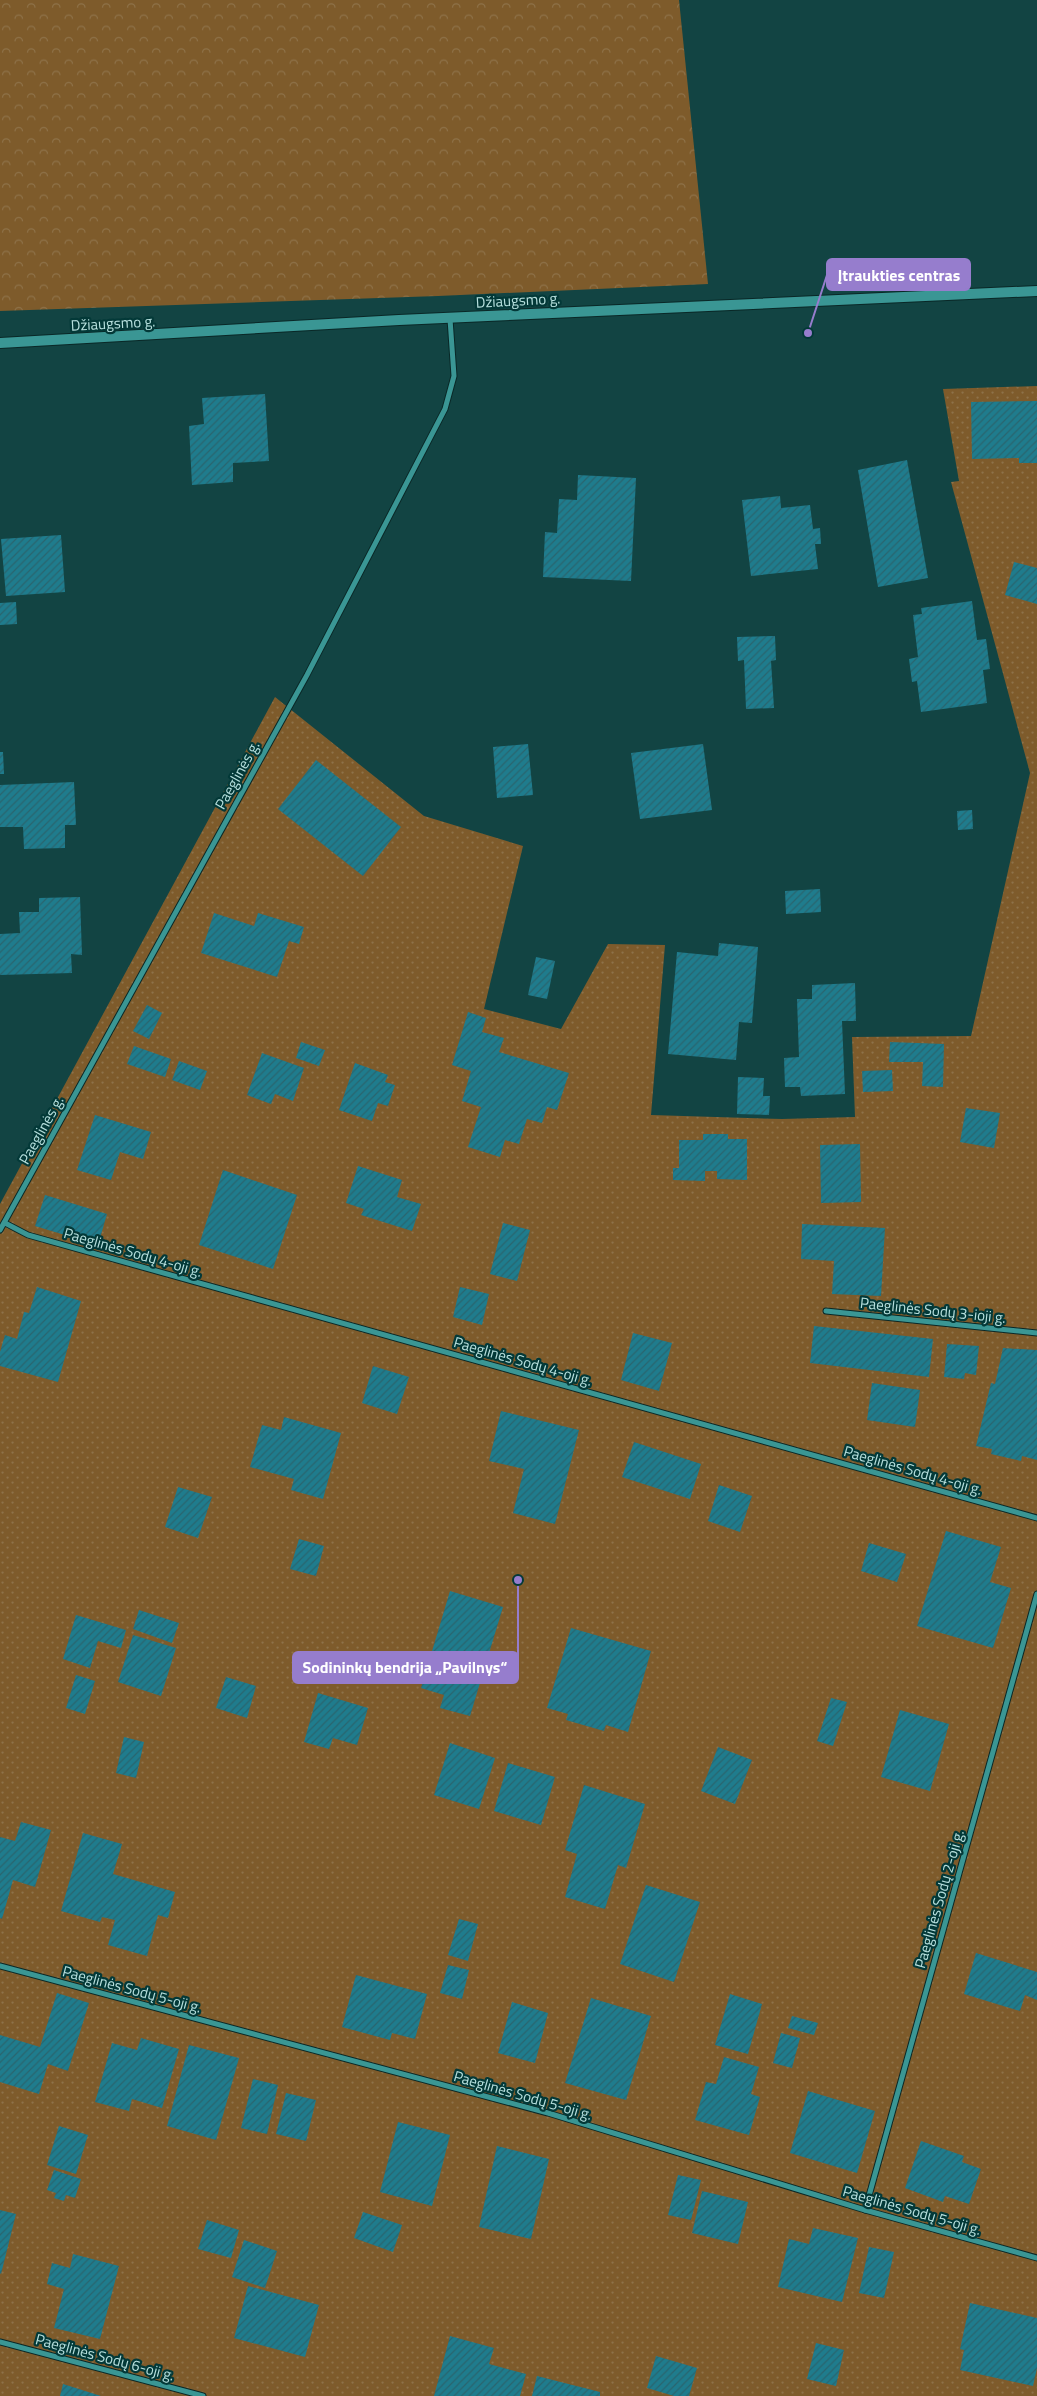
<svg xmlns="http://www.w3.org/2000/svg" width="1037" height="2396" viewBox="0 0 1037 2396" font-family="'Titillium Web',sans-serif">
	<style>
		.forest { fill: url(#forest-crowns) }
		.garden { fill: url(#garden-dots) }
		.building { fill: url(#building-hatch) }
		.lines { fill: none; stroke-linecap: round; stroke-linejoin: round }
		.street-casing { stroke: #0a2827; stroke-width: 7 }
		.secondary-casing { stroke: #0a2827; stroke-width: 12 }
		.street { stroke: #3a9694; stroke-width: 5 }
		.secondary { stroke: #3a9694; stroke-width: 10 }
		.labels { text-anchor: middle; dominant-baseline: central; stroke-width: 4.5; stroke-linejoin: round; paint-order: stroke }
		.street-label { font-size: 15px; fill: #b7e0de; stroke: #033938 }
		.leader { fill: none; stroke: #967dcd; stroke-width: 2 }
		.callout-dot { fill: #967dcd; stroke: #033938; stroke-width: 2 }
		.callout { fill: #967dcd; stroke: #967dcd; stroke-width: 2 }
		.callout-label { font-size: 16px; text-anchor: middle; font-weight: bold; fill: #fff }
	</style>
	<defs>
		<pattern id="forest-crowns" width="20" height="18" patternUnits="userSpaceOnUse" patternTransform="scale(1.25)"><rect width="20" height="18" fill="#7e5b2b"/><path d="M2 6a3 3 0 1 1 6 0M12 15a3 3 0 1 1 6 0" fill="none" stroke="#8e7249"/></pattern>
		<pattern id="garden-dots" width="8" height="8" patternUnits="userSpaceOnUse" patternTransform="scale(1.25)"><rect width="8" height="8" fill="#7e5b2b"/><path d="M2 2h.1M6 6h.1" fill="none" stroke="#8e7249" stroke-width="1.8" stroke-linecap="round"/></pattern>
		<pattern id="building-hatch" width="6" height="6" patternUnits="userSpaceOnUse" patternTransform="scale(1.25)"><rect width="6" height="6" fill="#1f7c8d"/><path d="M-1 1l2-2M0 6l6-6M5 7l2-2" fill="none" stroke="#29656f"/></pattern>
	</defs>
	<rect width="100%" height="100%" fill="#124443"/>
	<polygon class="forest" points="0,0 679,0 708,284 438,296 0,311"/>
	<polygon class="garden" points="1037,386 1037,2396 0,2396 0,1204 275,697 424,816 523,846 484,1009 561,1029 608,944 665,945 651,1115 782,1119 855,1117 852,1037 971,1036 1030,773 951,482 959,481 943,389"/>
	<g class="building">
		<polygon points="265,394 269,461 233,463 233,482 192,485 189,426 204,424 202,398"/>
		<polygon points="1037,401 1037,463 1019,463 1019,458 972,459 971,402"/>
		<polygon points="907,460 928,578 878,587 858,470"/>
		<polygon points="578,475 636,478 631,581 543,577 545,532 557,533 559,499 577,500"/>
		<polygon points="780,496 781,508 810,505 813,529 820,528 821,544 815,544 818,569 751,576 742,500"/>
		<polygon points="61,535 65,592 6,596 1,539"/>
		<polygon points="1014,562 1037,568 1037,604 1005,595"/>
		<polygon points="972,601 977,640 986,639 990,669 983,670 987,703 921,712 917,681 912,682 909,659 918,657 913,615 922,614 921,608"/>
		<polygon points="16,602 17,624 0,625 0,603"/>
		<polygon points="775,636 776,660 771,661 774,708 746,709 744,660 738,661 737,637"/>
		<polygon points="528,744 533,795 497,798 493,747"/>
		<polygon points="703,744 712,810 640,819 631,753"/>
		<polygon points="0,752 3,752 4,774 0,774"/>
		<polygon points="316,760 401,827 363,876 278,809"/>
		<polygon points="74,782 76,825 65,825 65,848 24,849 23,827 0,827 0,785"/>
		<polygon points="972,810 973,829 958,830 957,811"/>
		<polygon points="820,889 821,912 786,914 785,891"/>
		<polygon points="80,897 82,955 71,954 72,973 0,975 0,934 20,933 19,912 39,912 39,898"/>
		<polygon points="214,913 254,926 258,913 304,927 299,944 289,941 277,977 201,953"/>
		<polygon points="719,943 758,947 752,1023 739,1022 736,1060 668,1054 677,952 718,956"/>
		<polygon points="536,957 555,961 547,999 528,995"/>
		<polygon points="855,983 856,1021 842,1021 845,1094 801,1096 800,1087 785,1087 784,1058 799,1057 797,999 812,999 812,985"/>
		<polygon points="147,1005 162,1013 149,1039 133,1031"/>
		<polygon points="468,1012 486,1018 482,1032 504,1038 499,1052 569,1073 557,1110 547,1107 542,1123 527,1119 519,1144 505,1140 500,1157 468,1147 481,1107 462,1101 471,1071 452,1065"/>
		<polygon points="301,1042 325,1050 319,1066 296,1058"/>
		<polygon points="890,1042 944,1044 943,1087 922,1086 923,1062 889,1062"/>
		<polygon points="134,1046 171,1059 165,1077 127,1064"/>
		<polygon points="262,1053 304,1068 293,1101 275,1094 271,1104 247,1095"/>
		<polygon points="179,1061 207,1071 200,1090 172,1080"/>
		<polygon points="355,1063 388,1075 385,1082 395,1085 388,1106 378,1103 372,1121 339,1110"/>
		<polygon points="892,1070 893,1091 863,1092 862,1071"/>
		<polygon points="738,1077 764,1078 763,1096 770,1096 769,1115 737,1114"/>
		<polygon points="966,1108 1000,1113 994,1148 960,1142"/>
		<polygon points="95,1115 151,1132 143,1159 120,1152 111,1180 77,1170"/>
		<polygon points="703,1134 728,1134 728,1139 747,1139 747,1180 717,1179 717,1171 705,1171 705,1181 673,1180 673,1168 679,1168 679,1140 703,1140"/>
		<polygon points="860,1144 861,1202 821,1203 820,1145"/>
		<polygon points="358,1166 402,1180 397,1197 421,1204 412,1231 361,1215 364,1209 346,1203"/>
		<polygon points="223,1170 297,1195 273,1269 199,1245"/>
		<polygon points="45,1195 107,1214 98,1245 35,1226"/>
		<polygon points="503,1223 530,1230 517,1281 490,1274"/>
		<polygon points="802,1224 885,1228 881,1296 832,1294 834,1261 801,1259"/>
		<polygon points="37,1287 81,1301 58,1382 0,1366 0,1352 5,1335 17,1339 24,1312 29,1313"/>
		<polygon points="460,1287 489,1294 482,1325 453,1317"/>
		<polygon points="814,1326 933,1339 929,1377 810,1363"/>
		<polygon points="633,1333 672,1343 659,1391 621,1380"/>
		<polygon points="947,1344 979,1346 976,1375 965,1373 964,1379 944,1377"/>
		<polygon points="1003,1348 1037,1350 1037,1460 1022,1456 1021,1461 991,1454 992,1449 976,1446 991,1383 995,1384"/>
		<polygon points="373,1366 409,1377 397,1414 362,1403"/>
		<polygon points="872,1383 920,1390 915,1427 867,1420"/>
		<polygon points="501,1411 579,1430 555,1524 513,1513 524,1469 489,1461"/>
		<polygon points="284,1417 341,1433 323,1499 291,1490 294,1479 250,1467 262,1425 281,1430"/>
		<polygon points="634,1442 701,1464 690,1499 622,1477"/>
		<polygon points="719,1485 752,1496 740,1532 708,1521"/>
		<polygon points="178,1487 212,1497 198,1538 165,1527"/>
		<polygon points="946,1531 1001,1547 990,1582 1011,1588 993,1648 917,1626"/>
		<polygon points="299,1539 324,1546 316,1576 290,1569"/>
		<polygon points="869,1543 906,1554 897,1582 861,1571"/>
		<polygon points="450,1591 503,1607 470,1716 440,1708 444,1695 421,1688"/>
		<polygon points="139,1610 179,1623 172,1643 133,1629"/>
		<polygon points="76,1615 126,1630 121,1648 98,1641 90,1668 63,1659"/>
		<polygon points="571,1628 651,1651 628,1732 606,1725 604,1731 566,1720 568,1714 547,1708"/>
		<polygon points="133,1635 176,1648 161,1696 118,1682"/>
		<polygon points="76,1675 95,1681 85,1714 66,1708"/>
		<polygon points="226,1677 256,1686 247,1718 216,1708"/>
		<polygon points="318,1693 368,1708 357,1745 333,1738 329,1749 304,1742"/>
		<polygon points="831,1698 847,1702 833,1746 817,1741"/>
		<polygon points="900,1710 949,1724 930,1791 881,1777"/>
		<polygon points="124,1737 144,1742 136,1778 116,1773"/>
		<polygon points="450,1743 495,1758 479,1809 434,1795"/>
		<polygon points="718,1747 752,1760 735,1804 701,1791"/>
		<polygon points="508,1763 555,1777 541,1825 494,1811"/>
		<polygon points="584,1785 645,1804 626,1868 618,1865 605,1909 565,1897 577,1854 565,1850"/>
		<polygon points="21,1822 51,1830 35,1887 13,1880 2,1919 0,1918 0,1837 15,1841"/>
		<polygon points="83,1833 122,1844 113,1874 175,1892 168,1918 158,1915 147,1956 108,1945 115,1920 102,1917 100,1922 61,1911"/>
		<polygon points="646,1885 700,1902 674,1982 620,1964"/>
		<polygon points="459,1919 478,1924 468,1961 448,1955"/>
		<polygon points="976,1953 1037,1972 1037,2000 1025,1995 1020,2011 964,1994"/>
		<polygon points="448,1965 469,1970 462,1999 440,1993"/>
		<polygon points="356,1975 427,1994 415,2039 392,2033 390,2040 342,2027"/>
		<polygon points="57,1993 89,2003 68,2071 48,2064 39,2094 0,2082 0,2035 40,2047"/>
		<polygon points="730,1994 762,2004 748,2054 715,2045"/>
		<polygon points="591,1998 651,2016 626,2100 565,2083"/>
		<polygon points="512,2002 548,2013 535,2063 498,2053"/>
		<polygon points="792,2016 818,2023 814,2035 788,2028"/>
		<polygon points="781,2033 800,2038 792,2068 773,2063"/>
		<polygon points="141,2038 179,2049 162,2108 132,2099 129,2111 95,2102 112,2043 137,2050"/>
		<polygon points="189,2045 239,2058 216,2140 167,2126"/>
		<polygon points="724,2057 759,2067 751,2094 760,2097 749,2135 695,2120 706,2082 716,2084"/>
		<polygon points="253,2079 278,2085 267,2134 241,2128"/>
		<polygon points="808,2091 875,2111 857,2173 790,2153"/>
		<polygon points="286,2093 316,2100 306,2141 276,2134"/>
		<polygon points="398,2122 450,2135 432,2206 380,2192"/>
		<polygon points="59,2126 88,2135 76,2174 47,2165"/>
		<polygon points="921,2141 964,2156 962,2162 981,2169 969,2204 945,2196 943,2202 905,2188"/>
		<polygon points="497,2146 549,2159 531,2239 479,2227"/>
		<polygon points="54,2170 81,2179 75,2198 66,2195 64,2201 54,2198 56,2193 47,2190"/>
		<polygon points="678,2175 701,2180 691,2220 668,2215"/>
		<polygon points="702,2191 748,2202 738,2244 692,2233"/>
		<polygon points="0,2210 16,2214 1,2274 0,2273"/>
		<polygon points="363,2212 402,2225 393,2252 354,2238"/>
		<polygon points="207,2220 239,2230 231,2258 198,2249"/>
		<polygon points="813,2228 858,2238 842,2302 778,2287 789,2239 809,2244"/>
		<polygon points="244,2240 277,2251 265,2288 232,2277"/>
		<polygon points="869,2247 894,2252 884,2298 859,2293"/>
		<polygon points="73,2254 119,2266 100,2339 54,2328 64,2289 47,2284 52,2263 70,2268"/>
		<polygon points="248,2286 319,2305 305,2357 234,2338"/>
		<polygon points="970,2303 1037,2318 1037,2368 1033,2386 960,2370 964,2350 960,2349"/>
		<polygon points="450,2336 494,2348 489,2364 526,2374 520,2396 434,2396"/>
		<polygon points="816,2343 844,2350 836,2386 807,2379"/>
		<polygon points="656,2356 697,2368 689,2396 674,2396 647,2388"/>
		<polygon points="537,2376 600,2392 600,2396 532,2396"/>
		<polygon points="63,2384 101,2396 60,2396"/>
	</g>
	<g class="lines">
		<g class="street-casing">
			<g id="street">
				<polyline points="5,1223 28,1235 1037,1518"/>
				<polyline points="0,1230 307,675 445,409 454,376 450,319"/>
				<polyline points="826,1311 1037,1333"/>
				<polyline points="0,1966 548,2113 865,2210 1037,2258"/>
				<polyline points="865,2210 1037,1594"/>
				<polyline points="0,2342 203,2396"/>
			</g>
		</g>
		<g class="secondary-casing">
			<polyline id="secondary" points="0,343 399,320 1037,291"/>
		</g>
		<use href="#street" class="street"/>
		<use href="#secondary" class="secondary"/>
	</g>
	<g class="labels">
		<g class="street-label">
			<text transform="translate(518 300) rotate(-3)">Džiaugsmo g.</text>
			<text transform="translate(113 323) rotate(-3)">Džiaugsmo g.</text>
			<text transform="translate(237 775) rotate(-61)">Paeglinės g.</text>
			<text transform="translate(41 1130) rotate(-61)">Paeglinės g.</text>
			<text transform="translate(133 1252) rotate(16)">Paeglinės Sodų 4-oji g.</text>
			<text transform="translate(933 1310) rotate(6)">Paeglinės Sodų 3-ioji g.</text>
			<text transform="translate(523 1361) rotate(16)">Paeglinės Sodų 4-oji g.</text>
			<text transform="translate(913 1470) rotate(16)">Paeglinės Sodų 4-oji g.</text>
			<text transform="translate(939 1899) rotate(-74)">Paeglinės Sodų 2-oji g.</text>
			<text transform="translate(132 1989) rotate(15)">Paeglinės Sodų 5-oji g.</text>
			<text transform="translate(523 2095) rotate(16)">Paeglinės Sodų 5-oji g.</text>
			<text transform="translate(912 2210) rotate(16)">Paeglinės Sodų 5-oji g.</text>
			<text transform="translate(105 2357) rotate(15)">Paeglinės Sodų 6-oji g.</text>
		</g>
	</g>
	<path class="leader" d="M808 333L827 275M518 1580L518 1668"/>
	<g class="callout-dot">
		<circle cx="808" cy="333" r="5"/>
		<circle cx="518" cy="1580" r="5"/>
	</g>
	<g class="callout">
		<rect x="827" y="259" width="143" height="31" rx="5"/>
		<rect x="293" y="1652" width="225" height="31" rx="5"/>
	</g>
	<g class="callout-label">
		<text x="899" y="281">Įtraukties centras</text>
		<text x="405" y="1673">Sodininkų bendrija „Pavilnys“</text>
	</g>
</svg>
